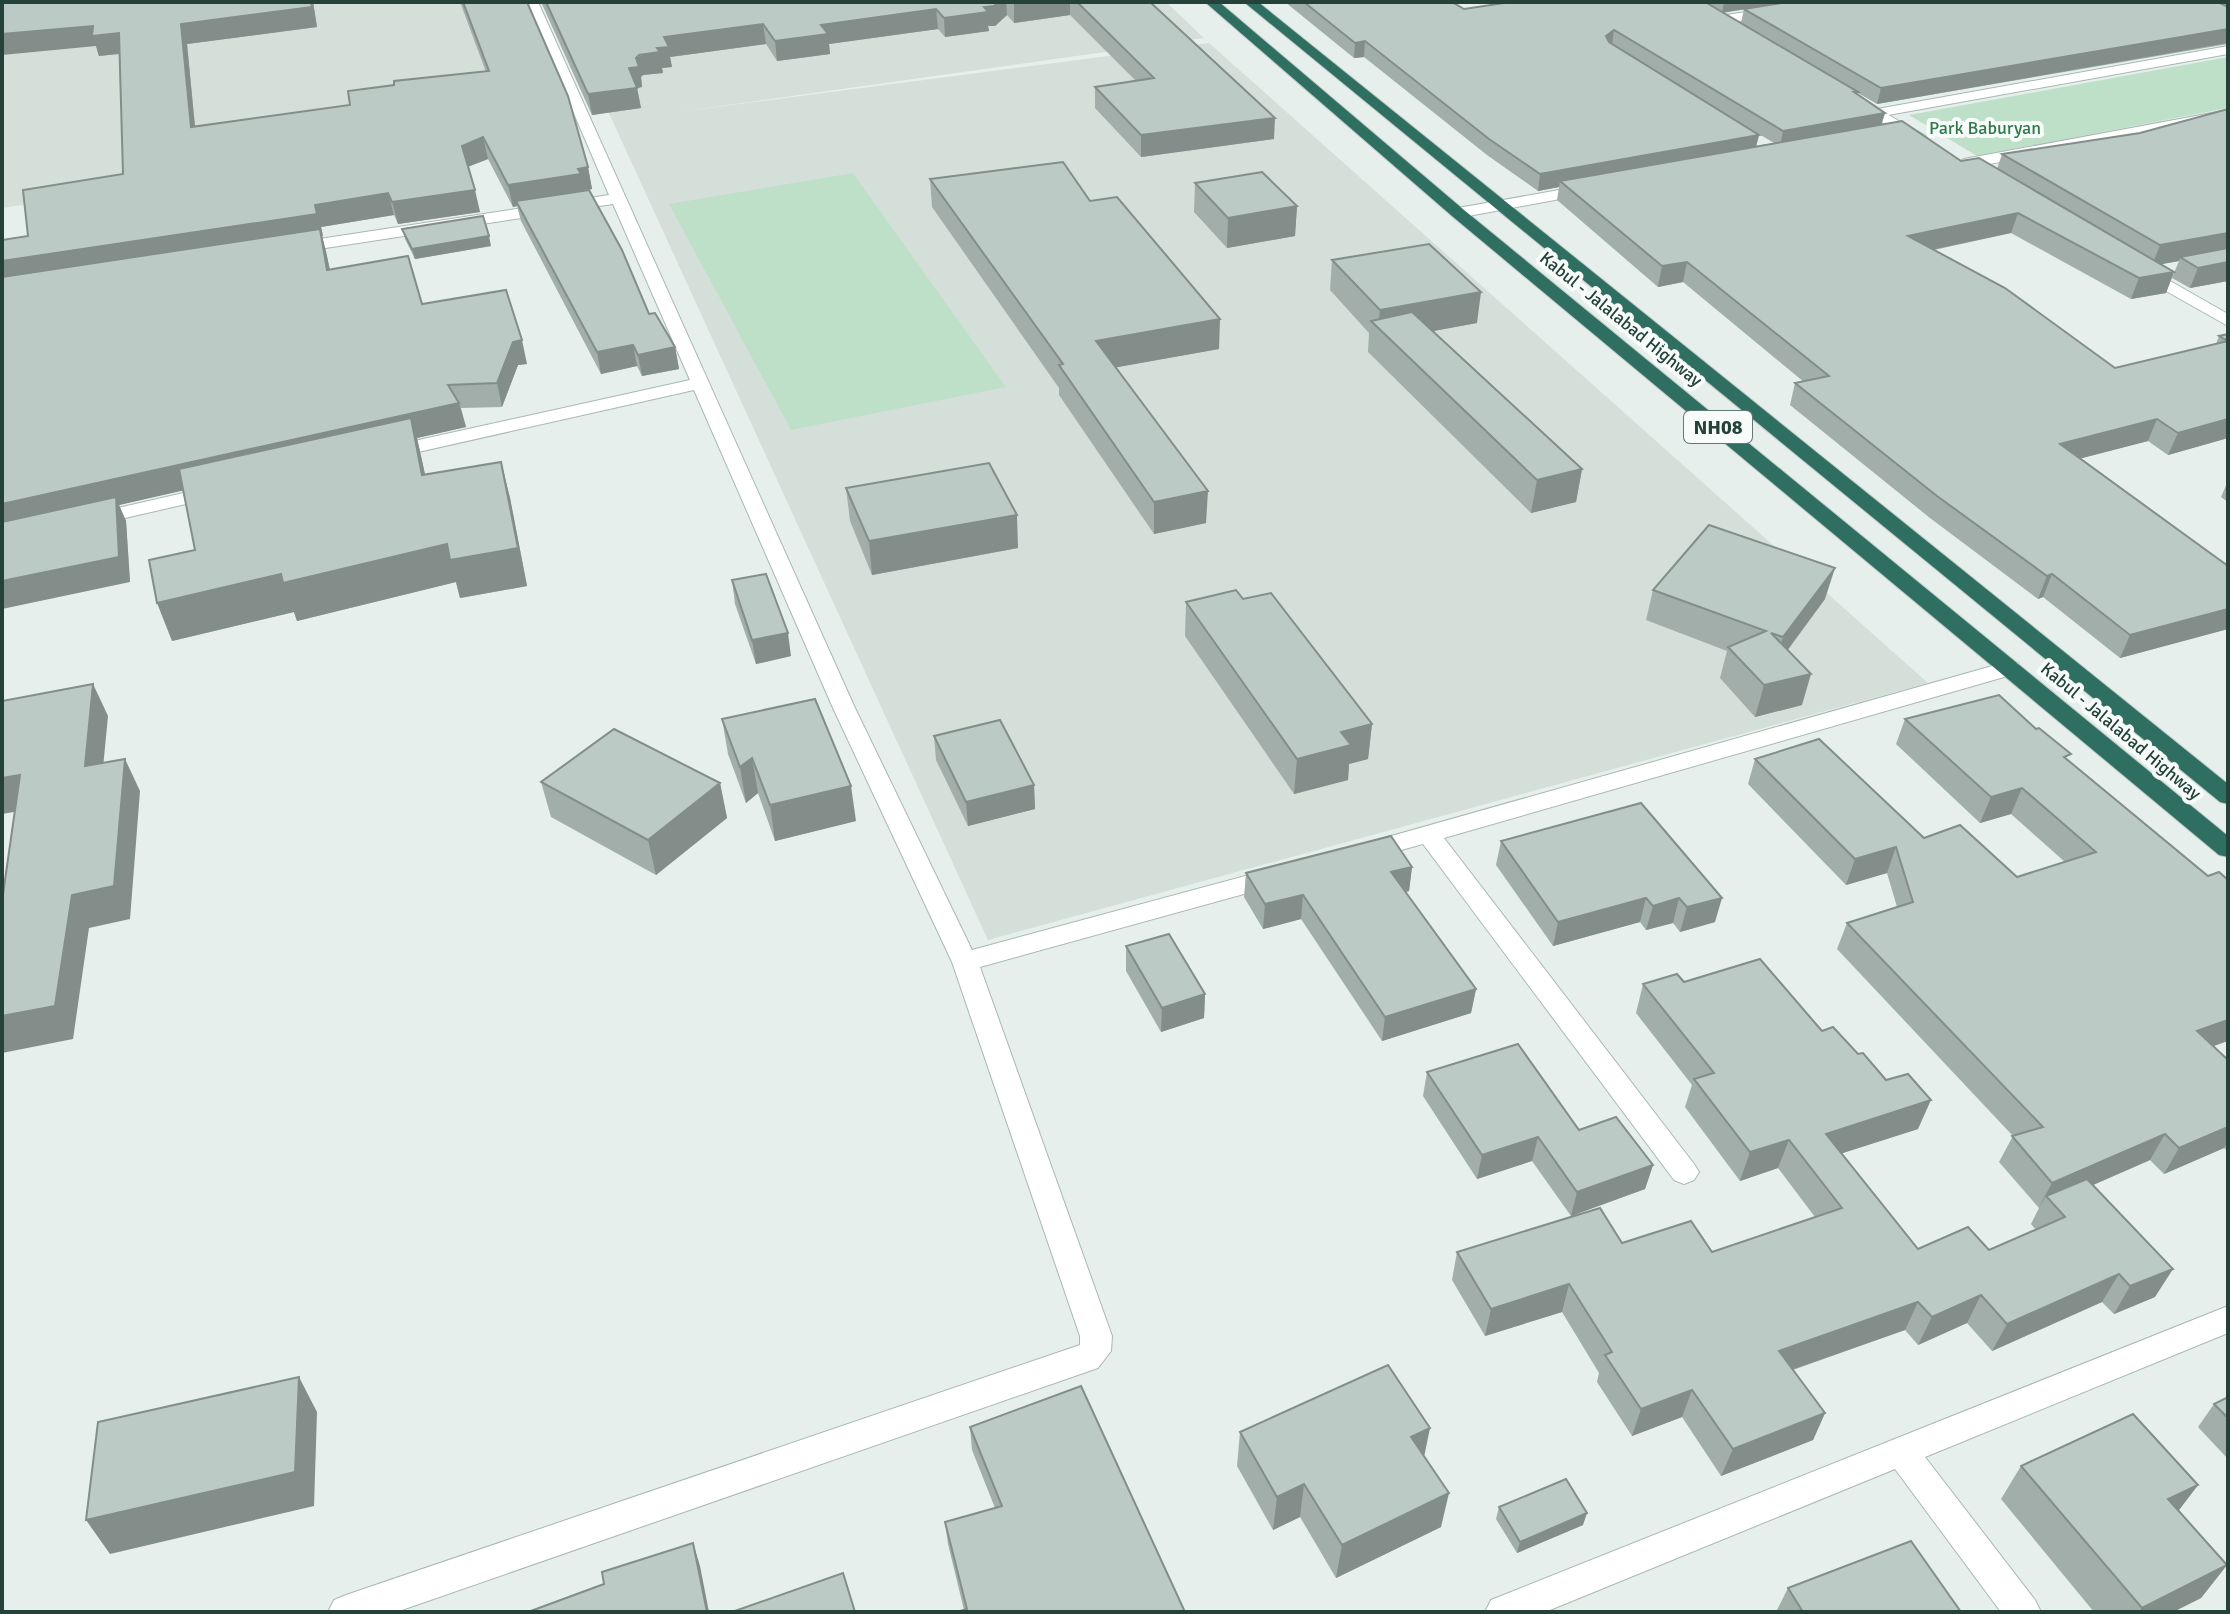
<svg xmlns="http://www.w3.org/2000/svg" width="2230" height="1614" viewBox="0 0 2230 1614" font-family="Signika,sans-serif">
	<style>
		.built { fill: #d4dfda }
		.green { fill: #bfe0c8 }
		.lines { fill: none; stroke-linecap: round; stroke-linejoin: round }
		.street-casing { stroke: #a8b8b2; stroke-width: 2 }
		.secondary-casing { stroke: #a4bbb3; stroke-width: 2 }
		.highway-casing { stroke: #c2cac8; stroke-width: 2 }
		.street { fill: #fff; fill-rule: evenodd }
		.secondary { fill: #fff; fill-rule: evenodd }
		.highway { fill: #2f6f62; fill-rule: evenodd }
		.wall { fill: #a1aea9; fill-rule: evenodd }
		.shaded-wall { fill: #838d89 }
		.building { fill: #bbcac4; stroke: #838d89; stroke-width: 2 }
		.labels { text-anchor: middle; dominant-baseline: central; stroke-width: 8; stroke-linejoin: round; paint-order: stroke }
		.far-park-label { font-size: 18px; fill: #2d7a4b; stroke: #f7fbf9 }
		.far-street-label { font-size: 18px; fill: #24423a; stroke: #f7fbf9 }
		.shield { fill: #f7fbf9; stroke: #637a73; stroke-width: 2 }
		.shield-label { font-size: 20px; font-weight: bold; fill: #24423a }
	</style>
	<rect width="100%" height="100%" fill="#e6efeb"/>
	<g class="built">
		<polygon points="2,2 518,2 570,124 2,208"/>
		<polygon points="558,2 1166,2 1204,38 678,112 1209,43 1928,683 988,940"/>
	</g>
	<g class="green">
		<polygon points="2228,57 2228,108 1977,156 1909,115"/>
		<polygon points="853,173 1006,387 791,430 669,204"/>
	</g>
	<g class="lines">
		<g class="street-casing">
			<g id="street">
				<polygon points="526,2 538,2 855,708 972,950 1275,868 1284,871 1287,877 1284,883 980,967 1112,1336 1111,1351 1098,1368 396,1612 328,1612 334,1600 346,1595 1080,1345 1080,1336 952,962 833,708 694,390 387,459 377,453 387,447 690,380 613,204 293,253 285,248 293,243 609,195"/>
				<polygon points="1774,8 1779,9 1779,15 1719,24 1712,20 1719,16"/>
				<polygon points="2228,46 2228,54 1877,117 1870,113 1877,109"/>
				<polygon points="2228,110 2228,118 1964,169 1956,164 1964,159"/>
				<polygon points="1587,185 1592,187 1592,193 1458,218 1450,213 1458,208"/>
				<polygon points="214,486 221,488 224,492 221,496 90,526 80,520 83,516"/>
				<polygon points="2010,661 2018,663 2021,668 2018,673 1444,838 1694,1164 1699,1172 1694,1180 1684,1184 1674,1180 1423,844 1365,860 1356,858 1353,852 1356,846"/>
				<polygon points="2228,1306 2228,1333 1925,1457 2035,1600 2041,1612 2001,1612 1895,1469 1545,1612 1485,1612 1491,1600"/>
			</g>
		</g>
		<g class="secondary-casing">
			<g id="secondary">
				<polygon points="1856,97 1926,136 1928,139 1926,142 1916,142 1851,104 1849,101"/>
				<polygon points="2142,265 2228,314 2228,326 2136,274 2134,270"/>
			</g>
		</g>
		<g class="highway-casing">
			<g id="highway">
				<polygon points="1205,2 1219,2 1464,210 2228,836 2228,857 2219,855 1452,216"/>
				<polygon points="1244,2 1258,2 2228,784 2228,804 2220,802"/>
			</g>
		</g>
		<use href="#street" class="street"/>
		<use href="#secondary" class="secondary"/>
		<use href="#highway" class="highway"/>
	</g>
	<g class="wall">
		<polygon points="2,2 313,2 317,27 187,44 195,126 350,105 394,85 486,72 460,2 527,2 588,167 592,189 585,191 649,314 675,347 679,369 642,376 637,366 601,374 521,221 517,206 513,207 488,159 468,167 480,212 398,224 394,215 321,227 323,236 322,236 330,269 422,304 527,364 518,365 502,407 461,408 466,427 417,438 425,474 501,462 510,498 527,586 460,598 456,582 297,621 294,612 172,641 195,550 183,490 119,505 126,521 130,582 28,236 123,174 120,54 99,56 96,46"/>
		<polygon points="541,2 1150,2 1274,139 1141,157 1095,108 1095,87 1136,81 1070,15 1014,23 1007,15 995,26 988,26 989,31 945,37 938,29 829,44 830,54 777,61 766,44 670,57 672,67 662,68 663,73 643,75 641,77 642,87 637,88 641,108 592,115"/>
		<path d="M 1285,2 L 1452,2 L 1464,9 L 1511,2 L 2228,2 L 2228,44 L 1877,104 L 1858,93 L 1858,95 L 1885,113 L 1881,125 L 1961,161 L 1997,169 L 2002,154 L 2140,133 L 2228,109 L 2228,281 L 2190,288 L 2172,278 L 2179,261 L 2161,264 L 2174,272 L 2166,293 L 2131,299 L 2011,233 L 1934,250 L 2115,368 L 2216,344 L 2219,336 L 2228,334 L 2228,438 L 2168,455 L 2148,441 L 2081,458 L 2228,566 L 2228,629 L 2120,658 L 2043,597 L 2038,599 L 1930,518 L 1790,405 L 1795,383 L 1804,382 L 1683,282 L 1658,287 L 1557,200 L 1559,187 L 1538,191 L 1487,155 L 1364,57 L 1354,58 ZM 1744,9 L 1741,23 L 1723,12 L 1735,10 ZM 1690,93 L 1774,143 L 1756,146 L 1759,135 Z"/>
		<polygon points="930,179 1090,201 1219,349 1116,367 1206,523 1154,534 1059,395 1059,388 932,207"/>
		<polygon points="1195,183 1297,206 1295,236 1227,248 1194,212"/>
		<polygon points="402,229 491,246 415,259 405,239"/>
		<polygon points="1332,260 1477,323 1433,331 1582,469 1576,502 1531,513 1368,352 1369,333 1330,290"/>
		<polygon points="2228,481 2228,502 2221,497"/>
		<polygon points="846,488 1018,548 872,575 850,521"/>
		<polygon points="732,580 791,656 756,664 735,604"/>
		<polygon points="1653,590 1825,599 1788,650 1802,705 1755,717 1720,678 1727,651 1646,620"/>
		<polygon points="1243,599 1372,724 1368,759 1349,764 1348,780 1294,794 1185,636 1186,602"/>
		<polygon points="722,719 856,821 775,841 758,793 746,803 728,754"/>
		<polygon points="1905,719 2069,760 2214,1046 2228,1060 2228,1152 2224,1148 2164,1174 2150,1160 2093,1185 2155,1297 2114,1314 2102,1302 1992,1351 1967,1323 1918,1345 1905,1330 1793,1370 1825,1413 1813,1440 1721,1476 1682,1417 1632,1436 1597,1382 1599,1373 1562,1312 1485,1336 1452,1280 1457,1252 1622,1243 1712,1252 1815,1217 1778,1168 1740,1181 1685,1107 1692,1085 1636,1013 1643,984 1684,982 1822,1031 1918,1129 1842,1153 1918,1249 1989,1250 2036,1230 2031,1224 2039,1208 1999,1162 2013,1136 1837,949 1847,923 1897,907 1887,873 1846,885 1748,784 1755,759 1924,838 2017,877 2065,862 2011,814 1980,823 1896,744"/>
		<polygon points="934,736 1034,785 1035,809 968,826 936,760"/>
		<polygon points="541,782 720,783 727,818 656,875 551,817"/>
		<polygon points="1641,803 1715,922 1680,932 1673,923 1646,930 1640,922 1553,946 1496,865 1501,841"/>
		<polygon points="1412,867 1409,891 1405,892 1476,989 1471,1013 1382,1041 1301,919 1263,929 1244,897 1246,873"/>
		<polygon points="1126,946 1205,994 1204,1018 1161,1032 1126,971"/>
		<polygon points="1427,1072 1579,1130 1653,1165 1645,1189 1571,1216 1532,1161 1477,1179 1423,1096"/>
		<polygon points="2228,1397 2228,1459 2198,1427 2214,1404"/>
		<polygon points="970,1427 1185,1612 964,1610 948,1544 945,1522 995,1508 972,1450"/>
		<polygon points="1240,1432 1424,1456 1441,1527 1336,1578 1300,1517 1273,1530 1237,1466"/>
		<polygon points="2021,1466 2198,1485 2178,1511 2227,1565 2201,1598 2173,1612 2094,1612 2001,1499"/>
		<polygon points="1499,1507 1583,1525 1517,1553 1496,1519"/>
		<polygon points="1788,1588 1961,1612 1776,1612"/>
	</g>
	<g class="shaded-wall">
		<polygon points="313,2 317,27 187,44 197,148 191,127 181,24"/>
		<polygon points="998,2 1006,2 1007,15 995,26 988,26 989,31 945,37 944,18 984,7"/>
		<polygon points="1022,2 1070,2 1070,15 1014,23 1014,3"/>
		<polygon points="1724,2 1790,2 1722,13"/>
		<polygon points="936,9 938,29 829,44 830,54 777,61 775,41 821,25"/>
		<polygon points="763,24 766,44 670,57 672,67 662,68 663,73 643,75 641,77 642,87 637,88 641,108 592,115 588,94 629,68 636,58 657,48 664,37"/>
		<polygon points="93,26 119,33 126,53 99,56 96,46 2,55 2,34"/>
		<polygon points="2228,29 2227,43 1877,104 1881,88"/>
		<polygon points="1614,30 1612,45 1606,36"/>
		<polygon points="1365,41 1364,57 1354,58 1355,43"/>
		<polygon points="1885,113 1880,129 1780,147 1783,131"/>
		<polygon points="1275,118 1274,139 1141,157 1141,135"/>
		<polygon points="1759,135 1755,151 1560,181 1559,187 1538,191 1540,174"/>
		<polygon points="483,137 488,159 467,167 462,146"/>
		<polygon points="588,167 592,189 584,190 585,196 516,201 517,206 513,207 508,185"/>
		<polygon points="475,190 480,212 398,224 392,202"/>
		<polygon points="388,193 394,215 321,227 323,236 322,236 326,251 334,292 2,285 2,261 315,205"/>
		<polygon points="1297,206 1295,236 1227,248 1228,218"/>
		<polygon points="2018,213 2011,233 1902,256 1908,236"/>
		<polygon points="2228,233 2228,252 2180,257 2179,261 2152,266 2160,245"/>
		<polygon points="489,236 491,246 415,259 412,249"/>
		<polygon points="1687,262 1683,282 1658,287 1662,266"/>
		<polygon points="2228,262 2228,281 2190,288 2198,268"/>
		<polygon points="2174,272 2166,293 2131,299 2139,278"/>
		<polygon points="1481,292 1477,323 1390,339 1378,328 1380,310"/>
		<polygon points="1220,319 1219,349 1096,371 1096,341"/>
		<polygon points="522,340 527,364 518,365 502,407 497,383 513,342"/>
		<polygon points="633,345 637,366 601,374 597,352"/>
		<polygon points="675,347 679,369 642,376 638,355"/>
		<polygon points="459,403 466,427 417,438 433,511 422,475 415,438 119,505 126,521 130,582 2,609 2,504"/>
		<polygon points="2157,419 2148,441 2052,466 2060,444"/>
		<polygon points="2228,419 2228,438 2168,455 2178,433"/>
		<polygon points="501,462 510,498 527,586 460,598 456,582 297,621 294,612 172,641 157,603"/>
		<polygon points="1582,469 1576,502 1531,513 1537,480"/>
		<polygon points="1208,491 1206,523 1154,534 1154,502"/>
		<polygon points="1017,515 1018,548 872,575 869,541"/>
		<polygon points="1835,568 1825,599 1774,668 1783,637"/>
		<polygon points="2052,574 2043,597 2038,599 2047,576"/>
		<polygon points="2228,609 2228,629 2120,658 2130,635"/>
		<polygon points="788,633 791,656 756,664 752,640"/>
		<polygon points="1811,674 1802,705 1755,717 1764,685"/>
		<polygon points="93,684 108,716 100,799 85,766"/>
		<polygon points="1372,724 1368,759 1349,764 1348,780 1294,794 1297,759 1341,732"/>
		<polygon points="752,758 758,793 746,803 740,767"/>
		<polygon points="125,759 140,791 130,919 89,928 73,1039 2,1053 2,1016 72,895"/>
		<polygon points="20,775 37,808 2,814 2,778"/>
		<polygon points="720,783 727,818 656,875 648,840"/>
		<polygon points="1034,785 1035,809 968,826 966,802"/>
		<polygon points="851,786 856,821 775,841 770,805"/>
		<polygon points="2022,788 2011,814 1980,823 1991,797"/>
		<polygon points="1896,847 1887,873 1846,885 1855,859"/>
		<polygon points="1412,867 1409,891 1388,896 1391,872"/>
		<polygon points="1303,895 1301,919 1263,929 1265,904"/>
		<polygon points="1646,898 1640,922 1553,946 1558,922"/>
		<polygon points="1679,898 1673,923 1646,930 1653,906"/>
		<polygon points="1722,898 1715,922 1680,932 1687,907"/>
		<polygon points="1476,989 1471,1013 1382,1041 1385,1017"/>
		<polygon points="1205,994 1204,1018 1161,1032 1162,1008"/>
		<polygon points="2228,1020 2228,1041 2183,1057 2197,1031"/>
		<polygon points="1931,1100 1918,1129 1815,1162 1826,1134"/>
		<polygon points="2228,1127 2228,1142 2224,1148 2164,1174 2179,1148"/>
		<polygon points="2165,1134 2150,1160 2052,1203 2046,1196 2038,1209 2052,1183"/>
		<polygon points="1538,1137 1532,1161 1477,1179 1482,1155"/>
		<polygon points="1789,1140 1778,1168 1740,1181 1750,1152"/>
		<polygon points="1653,1165 1645,1189 1571,1216 1577,1192"/>
		<polygon points="2173,1269 2155,1297 2114,1314 2130,1286"/>
		<polygon points="2119,1274 2102,1302 1992,1351 2007,1324"/>
		<polygon points="1569,1284 1562,1312 1485,1336 1491,1309"/>
		<polygon points="1981,1295 1967,1323 1918,1345 1932,1317"/>
		<polygon points="1918,1302 1905,1330 1768,1378 1779,1351"/>
		<polygon points="299,1377 317,1412 314,1506 110,1554 86,1520"/>
		<polygon points="1692,1390 1682,1417 1632,1436 1641,1409"/>
		<polygon points="1825,1413 1813,1440 1721,1476 1733,1449"/>
		<polygon points="1430,1428 1423,1462 1411,1437"/>
		<polygon points="1304,1484 1300,1517 1273,1530 1277,1497"/>
		<polygon points="2198,1485 2173,1518 2168,1499"/>
		<polygon points="1449,1493 1441,1527 1336,1578 1342,1545"/>
		<polygon points="1587,1513 1583,1525 1517,1553 1520,1542"/>
		<polygon points="693,1543 700,1566 709,1612 707,1612"/>
		<polygon points="2227,1565 2201,1598 2173,1612 2139,1612 2142,1608"/>
	</g>
	<g class="building">
		<polygon points="2,2 311,2 312,7 181,24 191,127 350,105 348,91 394,85 394,81 489,71 463,2 527,2 568,96 588,167 578,169 581,174 508,185 483,137 462,146 475,190 392,202 388,193 315,205 317,214 2,261 2,240 28,236 23,190 123,174 119,33 92,36 93,26 2,34"/>
		<polygon points="546,2 998,2 994,6 984,7 988,12 944,18 936,9 821,25 828,34 775,41 763,24 664,37 669,47 657,48 660,52 639,55 636,58 639,67 629,68 637,88 588,94"/>
		<polygon points="1077,2 1150,2 1275,118 1141,135 1095,87 1154,78"/>
		<polygon points="1304,2 1452,2 1464,9 1511,2 1705,2 1858,92 1854,92 1885,113 1783,131 1614,30 1606,36 1609,42 1759,135 1540,174 1489,139 1365,41 1355,43"/>
		<polygon points="1788,2 2218,2 2228,7 2228,29 1881,88 1744,9"/>
		<polygon points="2228,109 2228,233 2160,245 2002,154 2140,133"/>
		<polygon points="1902,121 1961,161 1979,158 2174,272 2139,278 2018,213 1908,236 2005,288 2115,368 2228,341 2219,336 2228,334 2228,419 2178,433 2157,419 2060,444 2228,566 2228,609 2130,635 2052,574 2047,576 1937,496 1795,383 1829,376 1687,262 1662,266 1560,181"/>
		<polygon points="1063,162 1090,201 1117,197 1220,319 1096,341 1208,491 1154,502 1059,365 1063,364 930,179"/>
		<polygon points="1262,172 1297,206 1228,218 1195,183"/>
		<polygon points="589,190 622,250 649,314 655,313 675,347 638,355 633,345 597,352 516,201"/>
		<polygon points="483,216 489,236 412,249 402,229"/>
		<polygon points="320,229 327,270 408,256 422,304 506,290 522,340 513,342 497,383 448,385 459,403 2,504 2,277"/>
		<polygon points="1429,244 1481,292 1380,310 1332,260"/>
		<polygon points="2228,248 2228,262 2198,268 2180,257"/>
		<polygon points="1412,312 1582,469 1537,480 1371,321"/>
		<polygon points="411,418 422,475 501,462 518,548 450,560 447,544 283,583 281,574 157,603 149,560 195,550 179,469"/>
		<polygon points="989,463 1017,515 869,541 846,488"/>
		<polygon points="116,497 119,557 2,581 2,522"/>
		<polygon points="1709,525 1835,568 1783,637 1771,633 1811,674 1764,685 1728,647 1766,631 1653,590"/>
		<polygon points="766,574 788,633 752,640 732,580"/>
		<polygon points="1236,590 1243,599 1271,593 1372,724 1341,732 1351,745 1297,759 1186,602"/>
		<polygon points="93,684 85,766 125,759 114,886 72,895 55,1006 2,1016 2,901 20,775 2,778 2,701"/>
		<polygon points="1999,695 2036,729 2039,728 2071,754 2064,757 2208,876 2219,872 2228,880 2228,1020 2197,1031 2228,1060 2228,1127 2179,1148 2165,1134 2052,1183 2012,1136 2043,1127 1847,923 1913,902 1896,847 1855,859 1755,759 1819,739 1924,838 1960,825 2017,877 2096,852 2022,788 1991,797 1905,719"/>
		<polygon points="815,699 851,786 770,805 752,758 740,767 722,719"/>
		<polygon points="1000,720 1034,785 966,802 934,736"/>
		<polygon points="614,729 720,783 648,840 541,782"/>
		<polygon points="1641,803 1722,898 1687,907 1679,898 1653,906 1646,898 1558,922 1501,841"/>
		<polygon points="1391,836 1412,867 1391,872 1476,989 1385,1017 1303,895 1265,904 1246,873"/>
		<polygon points="1169,934 1205,994 1162,1008 1126,946"/>
		<polygon points="1760,959 1822,1031 1833,1027 1858,1054 1863,1053 1886,1080 1908,1074 1931,1100 1826,1134 1918,1249 1968,1227 1989,1250 2065,1217 2046,1196 2087,1179 2173,1269 2130,1286 2119,1274 2007,1324 1981,1295 1932,1317 1918,1302 1779,1351 1825,1413 1733,1449 1692,1390 1641,1409 1605,1355 1612,1352 1569,1284 1491,1309 1457,1252 1600,1208 1622,1243 1691,1221 1712,1252 1842,1208 1789,1140 1750,1152 1694,1079 1714,1073 1643,984 1677,974 1684,982"/>
		<polygon points="1518,1044 1579,1130 1616,1117 1653,1165 1577,1192 1538,1137 1482,1155 1427,1072"/>
		<polygon points="1388,1365 1430,1428 1411,1437 1449,1493 1342,1545 1304,1484 1277,1497 1240,1432"/>
		<polygon points="299,1377 295,1472 86,1520 98,1422"/>
		<polygon points="1081,1386 1185,1612 957,1612 967,1609 945,1522 1002,1506 970,1427"/>
		<polygon points="2228,1397 2228,1418 2214,1404"/>
		<polygon points="2133,1414 2198,1485 2168,1499 2227,1565 2142,1608 2021,1466"/>
		<polygon points="1566,1479 1587,1513 1520,1542 1499,1507"/>
		<polygon points="1911,1541 1961,1612 1803,1612 1788,1588"/>
		<polygon points="693,1543 707,1612 528,1612 604,1584 602,1572"/>
		<polygon points="843,1573 855,1612 732,1612"/>
	</g>
	<g class="labels">
		<g class="far-park-label">
			<text x="1985" y="128">Park Baburyan</text>
		</g>
		<g class="far-street-label">
			<text transform="translate(1621 319) rotate(39)">Kabul - Jalalabad Highway</text>
			<text transform="translate(2121 731) rotate(40)">Kabul - Jalalabad Highway</text>
		</g>
		<rect class="shield" x="1684" y="411" width="68" height="32" rx="6"/>
		<g class="shield-label">
			<text x="1718" y="427">NH08</text>
		</g>
	</g>
	<rect width="2230" height="1614" fill="none" stroke="#24423a" stroke-width="8"/>
</svg>
